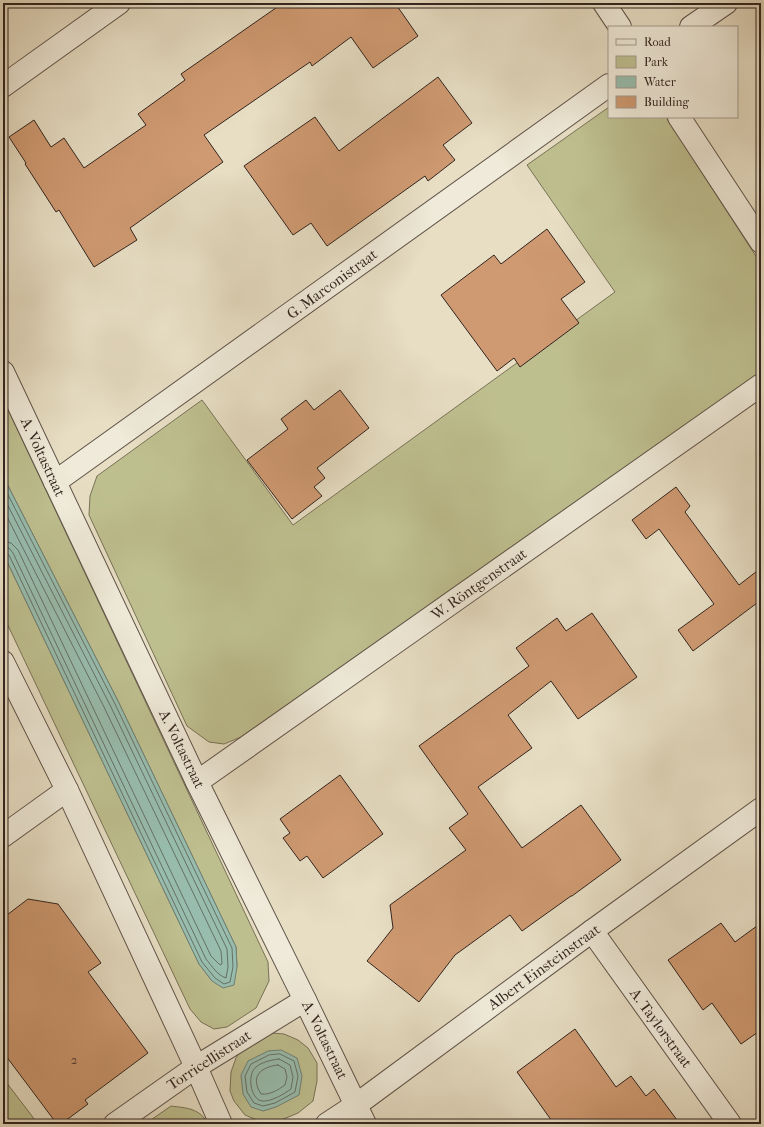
<svg xmlns="http://www.w3.org/2000/svg" width="764" height="1127" viewBox="0 0 764 1127" font-family="'IM FELL French Canon',serif">
	<style>
		.green { fill: #bebf8f; stroke: #787257 }
		.water { fill: #98bdae; stroke: #6f8075 }
		.lines { fill: none; stroke-linecap: round; stroke-linejoin: round }
		.shore { stroke: #657066; stroke-width: 1 }
		.building { fill: #cf9a72; stroke: #32241f }
		.minor-casing { stroke: #5f5248; stroke-width: 24 }
		.tertiary-casing { stroke: #5f5248; stroke-width: 24 }
		.minor { stroke: #efead9; stroke-width: 22 }
		.tertiary { stroke: #efead9; stroke-width: 22 }
		.labels { text-anchor: middle; dominant-baseline: central; stroke-width: 3.5; stroke-linejoin: round; paint-order: stroke }
		.number-label { font-size: 13px; fill: #594234 }
		.street-label { font-size: 15px; fill: #32241f; stroke: #efead9 }
	</style>
	<rect width="100%" height="100%" fill="#e7dec4"/>
	<filter id="stains"><feTurbulence type="fractalNoise" baseFrequency=".005" numOctaves="4"/><feColorMatrix values="0 0 0 0 .2 0 0 0 0 .09 0 0 0 0 .02 0 0 0 .5 -.17"/></filter>
	<radialGradient id="worn" r=".72"><stop offset=".6" stop-color="#630" stop-opacity="0"/><stop offset="1" stop-color="#630" stop-opacity=".3"/></radialGradient>
	<g class="green">
		<polygon points="609,107 609,117 666,117 761,264 761,374 241,737 224,744 209,742 187,726 89,515 90,496 97,476 202,400 293,525 615,292 527,165"/>
		<polygon points="3,399 268,962 269,981 256,1008 227,1027 214,1029 201,1022 190,1009 3,615 3,553 199,964 212,981 237,967 236,947 118,701 3,476"/>
		<polygon points="272,1033 284,1034 298,1040 308,1048 317,1063 317,1081 313,1101 298,1113 274,1123 259,1121 245,1115 234,1101 230,1091 231,1072 236,1058 244,1045 261,1036"/>
		<polygon points="3,1078 38,1124 3,1124"/>
		<path d="M 171,1106 C 186,1108 200,1108 208,1124 L 145,1124 Z"/>
	</g>
	<g class="water">
		<polygon points="3,476 118,701 236,947 237,967 234,985 223,988 212,981 199,964 3,553"/>
		<polygon points="281,1050 297,1058 302,1076 299,1095 276,1107 263,1111 251,1107 243,1094 241,1075 248,1061 268,1051"/>
	</g>
	<g class="lines">
		<g class="shore">
			<polyline points="3,485 114,702 232,948 233,967 230,982 224,984 215,978 202,962 9,555 6,553 3,552"/>
			<path d="M 3,496 L 110,705 L 227,949 L 228,967 L 226,978 C 217,975 212,966 206,959 L 13,553 L 9,548 L 3,547"/>
			<polyline points="3,509 104,707 221,951 222,963 221,965 219,964 211,956 18,550 11,543 3,541"/>
			<polygon points="280,1054 294,1061 298,1076 295,1092 275,1103 263,1106 254,1103 247,1092 245,1076 251,1064 269,1055"/>
			<path d="M 279,1059 L 290,1065 L 293,1077 L 291,1089 C 284,1094 271,1102 262,1101 C 250,1099 247,1074 256,1067 C 262,1062 271,1060 279,1059 Z"/>
			<path d="M 278,1065 L 285,1069 L 287,1077 L 285,1085 C 278,1090 270,1095 261,1094 C 250,1077 260,1067 278,1065 Z"/>
		</g>
	</g>
	<g class="building">
		<polygon points="283,3 395,3 418,36 373,68 351,37 312,66 310,62 204,135 223,162 130,228 137,240 94,267 59,210 56,212 25,164 26,163 9,137 34,120 51,147 64,138 84,168 146,125 138,114 185,80 181,74"/>
		<polygon points="438,77 472,123 443,145 455,160 428,181 425,176 327,246 311,223 293,235 244,166 315,117 339,151"/>
		<polygon points="547,229 585,282 561,299 579,323 520,367 514,358 497,371 441,295 494,255 501,264"/>
		<polygon points="340,390 369,428 317,468 325,478 314,487 322,496 292,519 247,460 288,429 281,419 306,400 314,410"/>
		<polygon points="676,487 690,506 685,512 739,585 761,568 761,600 693,651 678,630 714,604 659,529 646,539 632,520"/>
		<polygon points="592,613 637,677 578,719 551,681 508,715 532,748 478,787 522,848 581,805 621,860 572,896 571,896 522,931 510,915 455,955 419,1002 367,961 393,928 390,905 466,850 449,828 468,814 419,746 529,666 516,648 557,618 566,631"/>
		<polygon points="340,775 383,834 323,878 307,856 300,861 283,838 290,833 280,819"/>
		<polygon points="28,899 58,904 101,963 88,972 148,1053 85,1100 88,1104 61,1124 57,1124 3,1052 3,918"/>
		<polygon points="721,923 735,942 761,923 761,1030 741,1044 712,1003 703,1010 668,960"/>
		<polygon points="575,1029 616,1087 631,1076 646,1096 654,1089 680,1124 554,1124 517,1072"/>
	</g>
	<g class="lines">
		<g class="minor-casing">
			<g id="minor">
				<polyline points="604,3 620,27"/>
				<polyline points="691,27 726,3"/>
				<polyline points="679,117 761,242"/>
				<polyline points="3,372 197,782 305,1000 365,1124"/>
				<polyline points="55,482 609,85"/>
				<polyline points="3,662 67,790 196,1067 221,1124"/>
				<polyline points="197,782 761,385"/>
				<polyline points="3,836 67,790"/>
				<polyline points="592,931 730,1124"/>
				<polyline points="115,1124 196,1067 305,1000"/>
				<polyline points="327,1124 356,1105 592,931 761,809"/>
			</g>
		</g>
		<g class="tertiary-casing">
			<polyline id="tertiary" points="3,86 119,3"/>
		</g>
		<use href="#minor" class="minor"/>
		<use href="#tertiary" class="tertiary"/>
	</g>
	<g class="labels">
		<g class="number-label">
			<text x="74" y="1059">2</text>
		</g>
		<g class="street-label">
			<text transform="translate(332 284) rotate(-36)">G. Marconistraat</text>
			<text transform="translate(43 457) rotate(65)">A. Voltastraat</text>
			<text transform="translate(479 584) rotate(-35)">W. Röntgenstraat</text>
			<text transform="translate(182 749) rotate(64)">A. Voltastraat</text>
			<text transform="translate(544 967) rotate(-36)">Albert Einsteinstraat</text>
			<text transform="translate(661 1028) rotate(54)">A. Taylorstraat</text>
			<text transform="translate(325 1040) rotate(64)">A. Voltastraat</text>
			<text transform="translate(209 1060) rotate(-33)">Torricellistraat</text>
		</g>
	</g>
	<rect width="764" height="1127" fill="none" stroke="#e7dec4" stroke-width="16"/>
	<rect x="4" y="4" width="756" height="1119" fill="none" stroke="#32241f" stroke-width="2"/>
	<rect x="8" y="8" width="748" height="1111" fill="none" stroke="#32241f"/>
	<rect x="608" y="26" width="130" height="92" fill="#efead9" stroke="#a39b8f"/>
	<rect x="616" y="39" width="20" height="6" fill="#efead9" stroke="#a39b8f"/>
	<text x="644" y="46" font-size="12" fill="#32241f">Road</text>
	<rect x="616" y="56" width="20" height="12" fill="#bebf8f" stroke="#a39b8f"/>
	<text x="644" y="66" font-size="12" fill="#32241f">Park</text>
	<rect x="616" y="76" width="20" height="12" fill="#98bdae" stroke="#a39b8f"/>
	<text x="644" y="86" font-size="12" fill="#32241f">Water</text>
	<rect x="616" y="96" width="20" height="12" fill="#cf9a72" stroke="#a39b8f"/>
	<text x="644" y="106" font-size="12" fill="#32241f">Building</text>
	<rect width="100%" height="100%" filter="url(#stains)"/>
	<rect width="100%" height="100%" fill="url(#worn)"/>
</svg>
